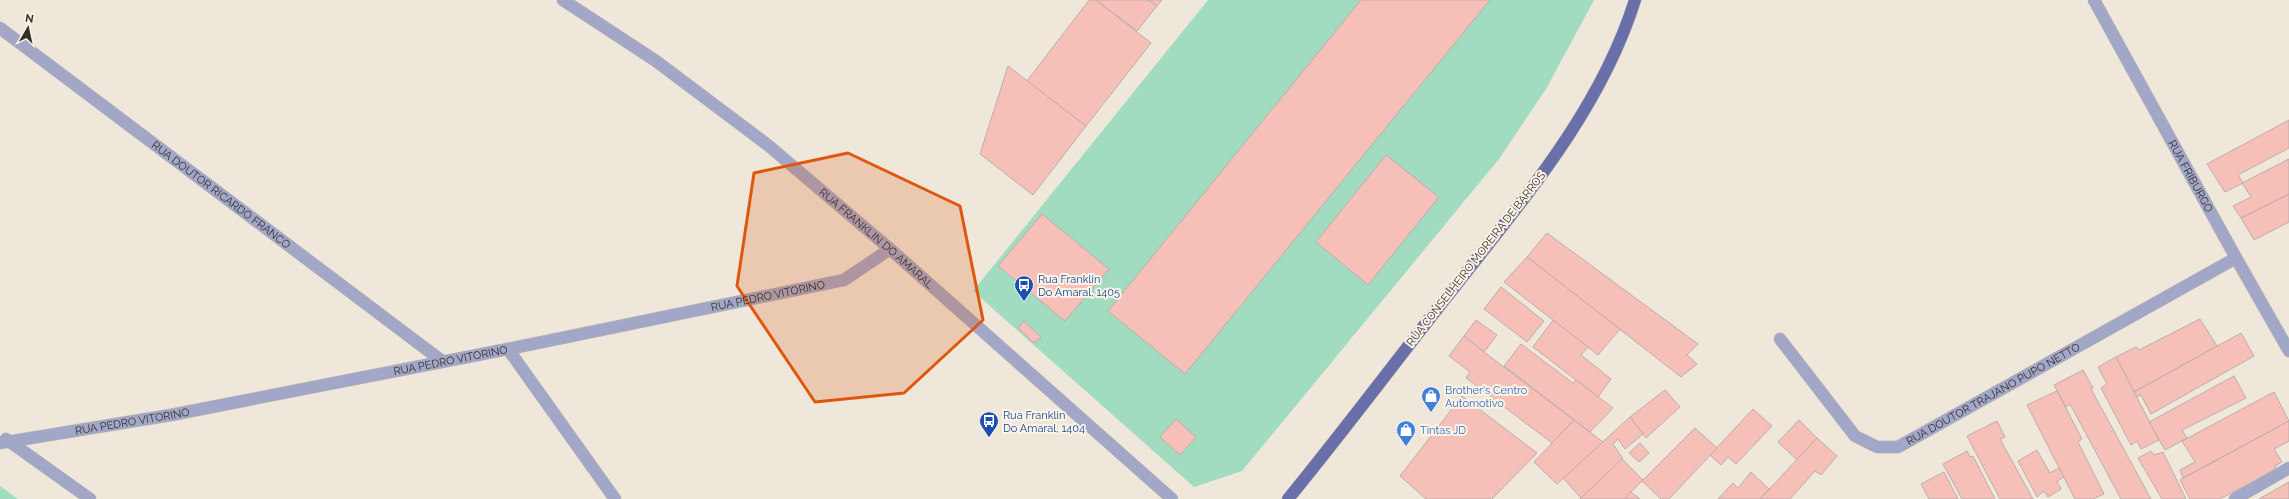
<svg xmlns="http://www.w3.org/2000/svg" width="2289" height="499" viewBox="0 0 2289 499" font-family="Raleway,sans-serif">
	<style>
		.green { fill: #a1dcc0 }
		.building { fill: #f6c0b8; stroke: #bdadaa }
		.lines { fill: none; stroke-linecap: round; stroke-linejoin: round }
		.minor-casing { stroke: #c9c3b7; stroke-width: 13 }
		.major-casing { stroke: #c9c3b7; stroke-width: 13 }
		.minor { stroke: #a2a6c7; stroke-width: 12 }
		.major { stroke: #696fa9; stroke-width: 12 }
		.marked { fill: #df570e; fill-opacity: 0.2; stroke: #df570e; stroke-width: 3; stroke-linejoin: round }
		.labels { text-anchor: middle; dominant-baseline: central; stroke-width: 4; stroke-linejoin: round; paint-order: stroke }
		.street-label { font-size: 11px; fill: #34312c; stroke: #fbf4e7 }
		.transit-label { font-size: 11px; fill: #164399; stroke: #fbf4e7; text-anchor: start }
		.shop-label { font-size: 11px; fill: #366cbe; stroke: #fbf4e7; text-anchor: start }
	</style>
	<rect width="100%" height="100%" fill="#eee7da"/>
	<g class="green">
		<polygon points="1208,0 1594,0 1546,89 1499,159 1242,471 1194,487 973,291"/>
		<polygon points="0,486 18,499 0,499"/>
	</g>
	<g class="building">
		<polygon points="1089,0 1096,0 1151,43 1086,126 1027,81"/>
		<polygon points="1096,0 1148,0 1157,6 1137,31"/>
		<polygon points="1148,0 1162,0 1157,6"/>
		<polygon points="1361,0 1490,0 1185,374 1108,311"/>
		<polygon points="1008,66 1086,126 1033,195 980,154"/>
		<polygon points="2289,120 2289,148 2238,175 2243,183 2225,192 2207,164"/>
		<polygon points="1386,155 1439,197 1368,285 1316,242"/>
		<polygon points="2289,159 2289,194 2241,218 2233,206 2251,197 2242,183"/>
		<polygon points="2289,194 2289,222 2254,240 2241,218"/>
		<polygon points="1042,214 1109,269 1065,321 998,266"/>
		<polygon points="1547,233 1698,344 1687,355 1697,364 1681,377 1527,257"/>
		<polygon points="1527,257 1620,329 1598,355 1504,282"/>
		<polygon points="1501,287 1544,321 1527,342 1484,309"/>
		<polygon points="2200,319 2217,346 2134,392 2116,357 2136,347 2139,350"/>
		<polygon points="1476,320 1497,335 1484,352 1464,336"/>
		<polygon points="1553,320 1588,347 1581,355 1611,379 1598,397 1533,347"/>
		<polygon points="1024,321 1041,337 1034,343 1018,328"/>
		<polygon points="2241,333 2254,356 2151,414 2141,395 2137,397 2134,392"/>
		<polygon points="1464,336 1484,352 1574,420 1552,443 1466,378 1470,372 1449,356"/>
		<polygon points="1521,344 1573,383 1576,380 1613,408 1590,432 1504,366"/>
		<polygon points="2116,357 2159,440 2141,449 2137,441 2131,445 2101,388 2107,384 2098,367"/>
		<polygon points="2083,370 2093,388 2091,389 2151,499 2121,499 2070,404 2066,407 2054,385"/>
		<polygon points="2234,376 2246,398 2182,430 2187,438 2165,450 2149,422"/>
		<polygon points="1665,390 1680,407 1646,438 1630,417"/>
		<polygon points="2057,391 2082,439 2078,442 2104,494 2093,499 2075,499 2027,405"/>
		<polygon points="2274,392 2289,421 2183,478 2180,470 2195,462 2182,441"/>
		<polygon points="1462,396 1537,453 1492,499 1426,499 1400,476"/>
		<polygon points="1753,409 1772,426 1736,464 1728,457 1721,465 1710,455"/>
		<polygon points="1630,417 1643,434 1625,449 1618,439 1613,444 1623,459 1581,498 1563,478"/>
		<polygon points="1176,419 1196,437 1180,455 1160,437"/>
		<polygon points="1574,420 1603,442 1557,484 1534,462"/>
		<polygon points="1799,420 1817,438 1797,460 1778,442"/>
		<polygon points="1997,421 2005,437 2000,439 2033,499 2000,499 1967,436"/>
		<polygon points="2289,421 2289,441 2274,449 2282,462 2275,466 2276,469 2220,499 2190,499 2180,480"/>
		<polygon points="1695,428 1717,448 1669,499 1661,499 1642,481"/>
		<polygon points="1817,438 1837,456 1821,475 1815,471 1790,499 1760,499"/>
		<polygon points="1640,443 1649,453 1639,462 1629,453"/>
		<polygon points="2037,450 2050,473 2059,468 2064,477 2057,481 2061,489 2048,497 2044,491 2037,497 2018,461"/>
		<polygon points="1967,451 1970,457 1973,456 1995,499 1962,499 1943,464"/>
		<polygon points="2151,451 2154,455 2163,452 2186,499 2162,499 2138,458"/>
		<polygon points="1622,459 1643,480 1624,499 1580,499"/>
		<polygon points="1751,472 1769,489 1760,499 1718,499 1733,483 1738,488"/>
		<polygon points="1944,472 1958,499 1929,499 1921,484"/>
		<polygon points="2289,482 2289,499 2259,499"/>
		<polygon points="1631,492 1640,499 1624,499"/>
	</g>
	<g class="lines">
		<g class="minor-casing">
			<g id="minor">
				<path id="s1" d="M 563,0 L 656,61 L 769,146 L 890,249 L 1172,499"/>
				<path id="s2" d="M 2094,0 L 2236,258 L 2289,351"/>
				<path id="s3" d="M 0,28 L 442,361"/>
				<path id="s4" d="M 1780,339 L 1855,436 L 1877,447 L 1898,447 L 2236,258"/>
				<polyline points="508,349 615,499"/>
				<polyline points="6,439 90,499"/>
				<path id="s5" d="M 0,443 L 171,415 L 508,349 L 844,280 L 890,249"/>
				<polyline points="2235,499 2289,468"/>
			</g>
		</g>
		<g class="major-casing">
			<path id="major" d="M 1288,499 C 1343,432 1395,362 1449,294 C 1520,203 1600,112 1635,0"/>
		</g>
		<use href="#minor" class="minor"/>
		<use href="#major" class="major"/>
	</g>
	<path class="marked" d="M 848,153 L 960,206 L 983,320 L 904,393 L 815,402 L 737,286 L 754,173 Z"/>
	<defs>
		<g id="bus-pin" transform="scale(1)"><path d="M0 17L-7.5 6A9.5 9.5 0 1 1 7.5 6Z" fill="#1a4fb4" stroke="#fbf4e7"/><path d="M-5-6H5V4H4V6H2V4H-2V6H-4V4H-5ZM-3.5-4V0h7V-4ZM-3.5 1.2v1.5H-2V1.2ZM2 1.2v1.5H3.5V1.2Z" fill="#fff"/></g>
		<g id="shop-pin" transform="scale(1)"><path d="M0 17L-7.5 6A9.5 9.5 0 1 1 7.5 6Z" fill="#3f7fe0" stroke="#fbf4e7"/><path d="M-5-2.5h2.3a2.7 3.5 0 0 1 5.4 0H5L5.5 6h-11ZM-1.5-2.5h3a1.5 2.3 0 0 0-3 0Z" fill="#fff"/></g>
	</defs>
	<g fill-rule="evenodd">
		<use href="#bus-pin" x="1024" y="285"/>
		<use href="#shop-pin" x="1431" y="396"/>
		<use href="#bus-pin" x="989" y="421"/>
		<use href="#shop-pin" x="1406" y="430"/>
	</g>
	<g class="labels">
		<g class="street-label">
			<text stroke="none"><textPath href="#s2" startOffset="201">RUA FRIBURGO</textPath></text>
			<text stroke="none"><textPath href="#s3" startOffset="277">RUA DOUTOR RICARDO FRANCO</textPath></text>
			<text stroke="none"><textPath href="#s1" startOffset="394">RUA FRANKLIN DO AMARAL</textPath></text>
			<text transform="translate(1476 259) rotate(-52)">RUA CONSELHEIRO MOREIRA DE BARROS</text>
			<text stroke="none"><textPath href="#s5" startOffset="782">RUA PEDRO VITORINO</textPath></text>
			<text stroke="none"><textPath href="#s5" startOffset="458">RUA PEDRO VITORINO</textPath></text>
			<text stroke="none"><textPath href="#s4" startOffset="277">RUA DOUTOR TRAJANO PUPO NETTO</textPath></text>
			<text stroke="none"><textPath href="#s5" startOffset="134">RUA PEDRO VITORINO</textPath></text>
		</g>
		<g class="transit-label">
			<text x="1038" y="279">Rua Franklin<tspan x="1038" dy="13">Do Amaral, 1405</tspan></text>
			<text x="1003" y="415">Rua Franklin<tspan x="1003" dy="13">Do Amaral, 1404</tspan></text>
		</g>
		<g class="shop-label">
			<text x="1445" y="390">Brother's Centro<tspan x="1445" dy="13">Automotivo</tspan></text>
			<text x="1420" y="430">Tintas JD</text>
		</g>
	</g>
	<g transform="translate(28 28) rotate(9)" stroke="#fbf4e7" stroke-width="3" paint-order="stroke">
	<path d="M0-3L7 15L0 10L-7 15Z" fill="#34312c"/>
	<text y="-6" font-size="11" font-weight="bold" text-anchor="middle" fill="#34312c">N</text>
	</g>
</svg>
